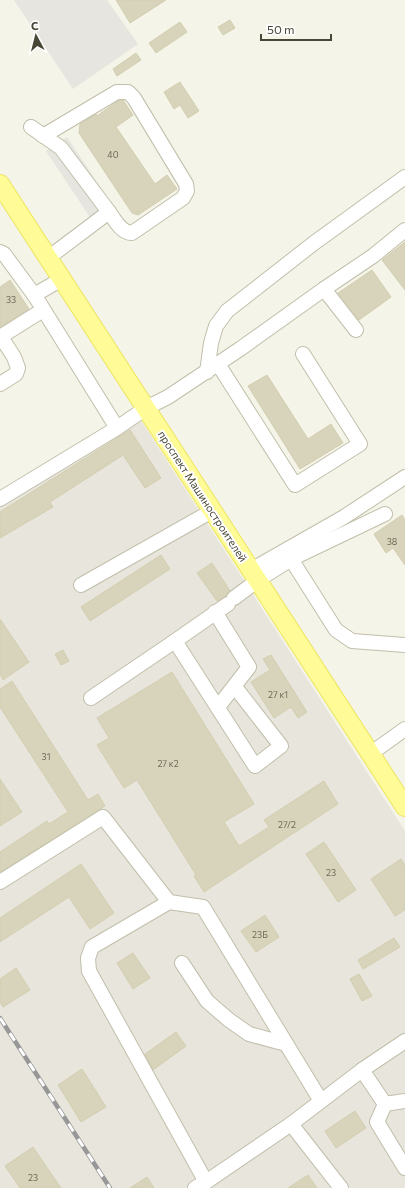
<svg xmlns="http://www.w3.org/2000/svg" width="405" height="1188" viewBox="0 0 405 1188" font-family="Commissioner,sans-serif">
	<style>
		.industrial { fill: #e7e5dc }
		.parking { fill: #e6e5e0 }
		.building { fill: #d8d4bc; stroke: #d3ceaf }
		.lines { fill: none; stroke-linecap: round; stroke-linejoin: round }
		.minor-casing { stroke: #c1bfaa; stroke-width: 16 }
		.major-casing { stroke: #ede55e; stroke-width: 20 }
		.minor { stroke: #fff; stroke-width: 14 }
		.major { stroke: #fffb97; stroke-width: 18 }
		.rail-casing { stroke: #979797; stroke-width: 4.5 }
		.rail { stroke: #fff; stroke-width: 3; stroke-dasharray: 9; stroke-linecap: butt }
		.labels { text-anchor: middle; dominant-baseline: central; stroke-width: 4; stroke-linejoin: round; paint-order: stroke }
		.number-label { font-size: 9px; fill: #6d6a58 }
		.street-label { font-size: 11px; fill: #494636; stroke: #fff }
	</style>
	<rect width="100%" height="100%" fill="#f5f4e8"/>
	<polygon class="industrial" points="140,419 405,831 405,1188 0,1188 0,506"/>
	<g class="parking">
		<polygon points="14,0 107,0 138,44 73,89"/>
		<polygon points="67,137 114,208 93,222 46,151"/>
	</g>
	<g class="building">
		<polygon points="116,0 166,0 130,23"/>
		<polygon points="230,20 235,28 223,35 218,27"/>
		<polygon points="180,22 187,32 156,53 149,43"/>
		<polygon points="136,53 141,60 117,76 113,69"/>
		<polygon points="180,82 199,111 188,118 180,105 174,109 164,92"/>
		<polygon points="119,100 123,100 133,115 116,127 155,184 167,175 177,189 138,215 132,213 79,133 80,124 96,114 97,116"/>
		<polygon points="405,242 405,290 382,260"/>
		<polygon points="372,270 391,297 359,320 338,293"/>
		<polygon points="10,280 29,309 0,327 0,287"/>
		<polygon points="267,375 308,439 331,424 343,443 300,469 248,386"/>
		<polygon points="130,430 161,478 145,488 123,455 50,502 53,507 0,538 0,512"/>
		<polygon points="402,515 405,520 405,565 393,548 386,553 374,534"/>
		<polygon points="161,555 170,569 90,621 81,607"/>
		<polygon points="212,563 230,591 226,596 217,601 197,573"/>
		<polygon points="0,619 29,662 3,680 0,674"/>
		<polygon points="63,650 69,661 61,665 55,654"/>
		<polygon points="271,655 307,712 298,718 291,707 274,718 251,682 270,670 263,659"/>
		<polygon points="172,672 254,804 224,822 239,846 269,827 264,820 324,781 338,804 204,892 194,876 196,875 137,780 124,788 97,745 109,738 97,718"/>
		<polygon points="12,681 88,800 98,794 105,806 0,872 0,852 47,821 49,824 68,812 0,707 0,689"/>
		<polygon points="0,779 22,812 0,826"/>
		<polygon points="324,842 356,890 338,902 306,854"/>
		<polygon points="401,859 405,865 405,910 395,916 371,879"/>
		<polygon points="81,864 114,913 90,929 69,897 0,942 0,918"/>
		<polygon points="265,915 279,937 256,952 241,931"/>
		<polygon points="394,938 400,947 363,969 358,960"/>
		<polygon points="133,953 150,978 133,989 117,963"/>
		<polygon points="16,968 30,990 3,1007 0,1002 0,979"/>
		<polygon points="359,974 372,996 362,1001 350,979"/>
		<polygon points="176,1032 186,1046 153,1070 145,1054"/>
		<polygon points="82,1069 106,1107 81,1122 58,1085"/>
		<polygon points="355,1111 366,1128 336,1148 325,1131"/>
		<polygon points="33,1147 61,1188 20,1188 5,1166"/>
		<polygon points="308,1175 317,1188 288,1188"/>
		<polygon points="147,1177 154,1188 130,1188"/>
	</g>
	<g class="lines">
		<g class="minor-casing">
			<g id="minor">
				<polyline points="31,127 61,148 109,212 48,258"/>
				<path d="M 43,136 L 117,92 L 128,92 L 134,98 L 186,184 L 187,191 L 183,198 L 132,233 C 121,233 115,220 109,212"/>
				<polyline points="0,252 4,254 35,296 117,428"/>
				<polyline points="324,289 373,256 405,230"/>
				<polyline points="34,295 62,279"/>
				<polyline points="0,337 43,310"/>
				<polyline points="218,364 295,485 360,444 303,354"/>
				<polyline points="207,372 211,343 216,326 227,311 314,243 405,177"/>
				<polyline points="0,384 16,374 18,368 14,357 1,337"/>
				<polyline points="0,499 117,428 146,408 168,397 240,349 324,289 356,330"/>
				<polyline points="291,559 336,630 352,641 405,645"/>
				<polyline points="251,570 344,517 405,477"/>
				<polyline points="81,585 212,511"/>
				<polyline points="234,598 258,580 291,559 385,514"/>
				<polyline points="228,604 175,641 255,766 281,746 235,687"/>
				<polyline points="215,612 249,667 218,707"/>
				<polyline points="91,698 175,641"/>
				<polyline points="370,754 405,729"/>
				<polyline points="0,882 103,817 169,902"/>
				<polyline points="182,963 207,1001 229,1020 249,1034 286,1044"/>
				<polyline points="362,1070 385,1104 405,1101"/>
				<polyline points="385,1104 377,1122 405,1168"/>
				<polyline points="291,1124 341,1188"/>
				<polyline points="206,1182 89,971 88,958 92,947 169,902 203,907 321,1101"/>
				<polyline points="195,1188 206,1182 291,1124 362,1070 405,1041"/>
			</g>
		</g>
		<g class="major-casing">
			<polyline id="major" points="0,184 405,807"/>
		</g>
		<use href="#minor" class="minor"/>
		<use href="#major" class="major"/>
		<g class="rail-casing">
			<polyline id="rail" points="0,1018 110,1188"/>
		</g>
		<use href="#rail" class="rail"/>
	</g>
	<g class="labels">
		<g class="number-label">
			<text x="113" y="154">40</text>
			<text x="11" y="299">33</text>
			<text x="392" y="541">38</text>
			<text x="278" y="694">27 к1</text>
			<text x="46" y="756">31</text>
			<text x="168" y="763">27 к2</text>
			<text x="287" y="824">27/2</text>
			<text x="331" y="872">23</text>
			<text x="260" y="934">23Б</text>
			<text x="33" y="1177">23</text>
		</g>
		<g class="street-label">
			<text transform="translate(203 496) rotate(57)">проспект Машиностроителей</text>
		</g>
	</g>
	<g transform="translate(36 36) rotate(353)" stroke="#ffffff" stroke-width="3" paint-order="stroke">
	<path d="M0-3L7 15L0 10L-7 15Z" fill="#494636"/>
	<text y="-6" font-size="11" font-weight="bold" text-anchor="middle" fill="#494636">С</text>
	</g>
	<path d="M261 34v6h70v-6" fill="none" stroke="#494636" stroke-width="2"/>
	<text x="267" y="34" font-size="12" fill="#494636" stroke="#ffffff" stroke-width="3" paint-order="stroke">50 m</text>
</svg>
